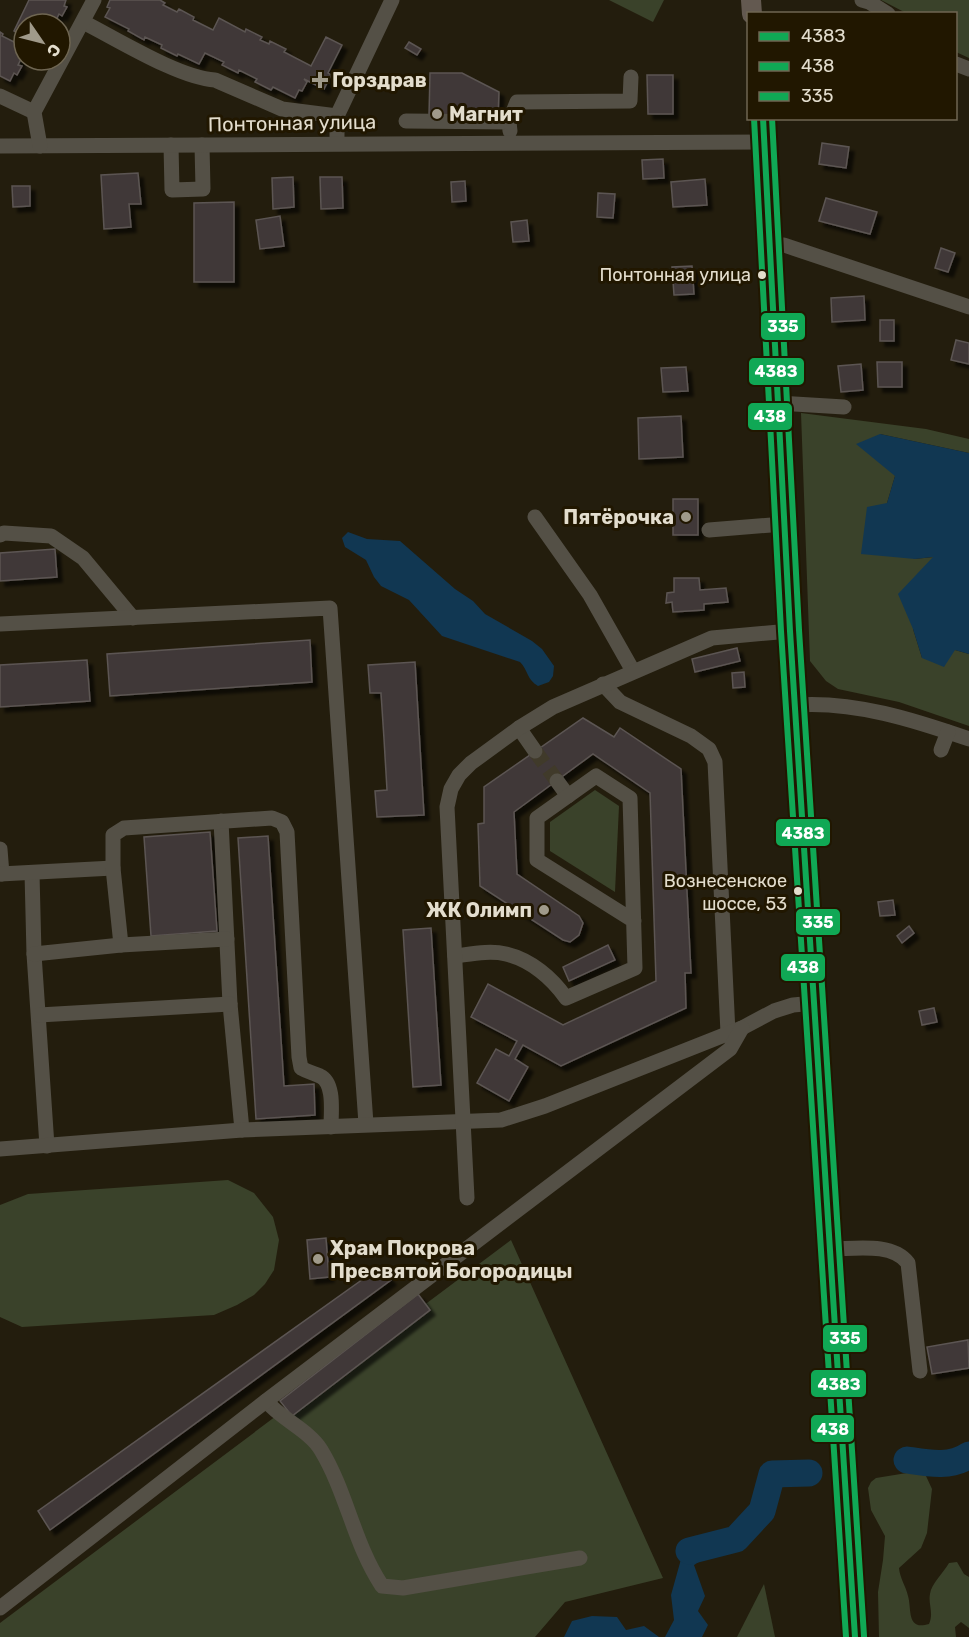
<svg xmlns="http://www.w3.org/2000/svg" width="969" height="1637" viewBox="0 0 969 1637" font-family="Rubik,sans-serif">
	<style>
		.green { fill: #3a422a }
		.water { fill: #113752 }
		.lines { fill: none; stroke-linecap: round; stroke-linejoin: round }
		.river { stroke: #113752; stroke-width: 27 }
		.building { fill: #403937; stroke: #5c5553; stroke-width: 1.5; filter: url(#shadow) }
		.minor-tunnel { stroke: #403a2a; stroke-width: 15; stroke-dasharray: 15 8; stroke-linecap: butt }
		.minor { stroke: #545046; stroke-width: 15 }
		.major { stroke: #635950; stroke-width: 20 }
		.bus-1-casing { stroke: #211700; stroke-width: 10 }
		.bus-2-casing { stroke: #211700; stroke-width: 10 }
		.bus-3-casing { stroke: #211700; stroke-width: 10 }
		.bus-1 { stroke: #10a855; stroke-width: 6 }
		.bus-2 { stroke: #10a855; stroke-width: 6 }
		.bus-3 { stroke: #10a855; stroke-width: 6 }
		.poi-dot { fill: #a09a8a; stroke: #211700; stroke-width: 2 }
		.bus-dot { fill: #e3ddcd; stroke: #211700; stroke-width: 2 }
		.labels { text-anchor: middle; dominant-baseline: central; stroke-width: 6; stroke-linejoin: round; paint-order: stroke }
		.bus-label { font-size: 18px; fill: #e3ddcd; stroke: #211700; text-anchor: end }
		.poi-label { font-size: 20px; font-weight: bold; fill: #e3ddcd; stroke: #211700; text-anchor: start }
		.street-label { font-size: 20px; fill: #e3ddcd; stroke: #211700 }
		.line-badge { stroke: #211700; stroke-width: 2 }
		.badge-label { font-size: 16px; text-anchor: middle; font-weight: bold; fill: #fff }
	</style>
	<defs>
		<filter id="shadow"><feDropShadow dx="5" dy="5" stdDeviation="1.5" flood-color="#0009"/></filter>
	</defs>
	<rect width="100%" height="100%" fill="#231d0d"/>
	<g class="green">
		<polygon points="609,0 664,0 653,22"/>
		<polygon points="881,0 969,0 969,58 956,52 956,14 906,13"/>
		<polygon points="801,413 926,429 969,439 969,453 880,434 895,476 887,503 914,559 934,557 913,629 922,658 955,650 969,654 969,726 899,702 838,689 826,681 810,661"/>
		<polygon points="595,790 619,806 615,892 550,851 550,822"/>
		<polygon points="228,1180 254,1193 273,1217 279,1240 274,1270 265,1284 254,1295 237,1305 214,1315 22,1327 0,1317 0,1205 28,1194"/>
		<polygon points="511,1240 663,1578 565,1602 535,1637 0,1637 0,1623"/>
		<path d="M 913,1472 L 926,1476 L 932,1489 L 927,1533 L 921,1548 L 899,1568 C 900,1579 906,1586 908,1596 C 912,1609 906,1631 929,1624 C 934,1613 928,1604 930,1594 C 931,1584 944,1572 949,1563 L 957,1562 L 964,1574 L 969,1577 L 969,1628 L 961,1622 L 955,1627 L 956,1637 L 879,1637 L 878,1592 L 883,1560 L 885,1536 L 871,1510 L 868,1488 L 871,1482 L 876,1478 Z"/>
		<polygon points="764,1584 775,1637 737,1637"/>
	</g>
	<g class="water">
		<polygon points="880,434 969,453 969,654 955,650 944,667 922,658 913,629 898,594 933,557 915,559 861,554 867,507 887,503 895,476 856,444"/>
		<path d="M 348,532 L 367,539 L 400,541 L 455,589 L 473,601 L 485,614 L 532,641 L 542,649 L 554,666 L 553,676 L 549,682 L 538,686 C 527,680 528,670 520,662 L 442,636 L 409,600 L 381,586 L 374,577 L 366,560 L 345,547 L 342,538 Z"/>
		<polygon points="736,1539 694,1565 705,1596 698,1611 708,1625 702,1637 665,1637 674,1620 671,1595 683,1552"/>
		<polygon points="592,1616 617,1617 626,1630 644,1626 659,1637 564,1637 572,1621"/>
	</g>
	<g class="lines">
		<g class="river">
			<path d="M 907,1460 C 927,1463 951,1468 969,1455"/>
			<polyline points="689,1551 736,1539 762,1511 772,1474 809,1473"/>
		</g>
	</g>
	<g class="building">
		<polygon points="29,0 66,0 64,6 67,7 62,16 59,14 54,24 24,24 24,42 22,46 24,47 24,53 18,65 22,66 17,75 14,73 10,81 0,76 0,32 3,34 2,36 18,44 22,36 14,31"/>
		<polygon points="110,0 160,0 165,3 163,5 177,12 179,9 194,17 193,20 213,30 219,18 245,32 246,29 262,37 260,40 269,44 270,41 286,49 284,52 311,66 326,37 342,45 328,73 331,75 324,89 304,79 307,82 302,91 299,90 295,98 273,87 271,90 255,82 257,79 239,70 238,73 222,65 224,62 205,53 199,64 178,54 177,56 161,48 162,45 145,37 144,40 128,31 129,29 105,17 110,8 107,7"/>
		<polygon points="409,42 421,49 417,55 405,48"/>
		<polygon points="430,73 462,73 499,92 498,118 429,116"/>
		<polygon points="647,75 673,75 673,114 648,114"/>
		<polygon points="822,143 849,147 846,168 819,164"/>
		<polygon points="663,159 664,178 643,179 642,160"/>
		<polygon points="138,173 141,204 129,204 131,227 104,229 101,175"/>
		<polygon points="293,177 294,207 273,209 272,178"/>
		<polygon points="320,177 342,177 343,208 321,209"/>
		<polygon points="705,179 707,205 673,207 671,182"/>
		<polygon points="465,181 466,201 452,202 451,182"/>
		<polygon points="12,186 30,186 30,206 13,207"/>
		<polygon points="598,193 615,194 613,218 597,217"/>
		<polygon points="826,198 877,212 870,234 819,221"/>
		<polygon points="234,202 234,282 194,282 194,203"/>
		<polygon points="280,216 284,246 260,249 256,220"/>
		<polygon points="527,220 529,241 513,242 511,222"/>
		<polygon points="941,248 955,253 948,272 935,268"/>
		<polygon points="692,266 694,294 674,295 672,267"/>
		<polygon points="864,296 865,320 832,322 831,298"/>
		<rect x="880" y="320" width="14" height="21"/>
		<polygon points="956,340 969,343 969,364 951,360"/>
		<polygon points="877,362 902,362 902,387 878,387"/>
		<polygon points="861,364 863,390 841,392 838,366"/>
		<polygon points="686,367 688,391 663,392 661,368"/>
		<polygon points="681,416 683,457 639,459 638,418"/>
		<rect x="673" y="499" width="25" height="36"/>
		<polygon points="55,549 57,577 0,581 0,553"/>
		<polygon points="674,578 699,578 700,590 726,588 728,602 704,604 704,610 673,612 672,602 666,603 667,593 674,592"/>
		<polygon points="310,640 312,682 110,696 107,654"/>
		<polygon points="737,648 740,661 695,672 692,659"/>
		<polygon points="87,660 90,701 0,707 0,665"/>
		<polygon points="415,662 424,815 377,817 375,791 387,790 384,739 381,693 370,693 368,665"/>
		<polygon points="744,672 745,687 733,688 732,673"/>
		<polygon points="583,718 614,737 620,728 681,769 691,973 685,973 686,1008 561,1066 523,1045 515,1059 528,1067 509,1101 477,1083 496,1049 509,1056 517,1041 471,1017 488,984 563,1025 656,981 650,793 593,754 514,812 517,874 579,916 583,923 579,935 570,942 563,940 480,886 478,824 484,823 484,787"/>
		<polygon points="210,832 217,931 151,936 144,837"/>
		<polygon points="268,836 284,1086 314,1084 315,1115 256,1119 238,838"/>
		<polygon points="893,900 895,915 880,916 878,902"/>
		<polygon points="909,926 914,933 902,943 897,936"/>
		<polygon points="431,928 441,1085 413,1087 403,930"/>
		<polygon points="608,945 615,960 569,981 563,967"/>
		<polygon points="934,1008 937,1022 922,1025 919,1011"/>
		<polygon points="326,1238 329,1277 310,1279 307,1240"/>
		<polygon points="380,1267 391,1280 50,1530 38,1511"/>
		<polygon points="418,1294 430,1310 292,1416 280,1401"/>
		<polygon points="968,1340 969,1368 932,1374 927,1347"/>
	</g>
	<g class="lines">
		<polyline class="minor-tunnel" points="535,751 557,781"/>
		<g class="minor">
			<polyline points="862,0 869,2 888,14"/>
			<path d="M 83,22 C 117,39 179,78 215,80 L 282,109 L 337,116"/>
			<polyline points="956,64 969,69"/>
			<polyline points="0,96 34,112"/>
			<polyline points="406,121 509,122 510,131"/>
			<polyline points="509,122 517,102 630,101 631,77"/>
			<polyline points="337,143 337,116 392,0"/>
			<polyline points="171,145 172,190 203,189 202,145"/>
			<polyline points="0,146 764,142"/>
			<polyline points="40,146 34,112 94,0"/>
			<polyline points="770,246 784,245 969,307"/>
			<polyline points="778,403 844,407"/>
			<polyline points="535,517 590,595 633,671"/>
			<polyline points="709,530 784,524"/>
			<polyline points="0,535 4,533 51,536 83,558 133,618"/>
			<polyline points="0,624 330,608 366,1124"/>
			<polyline points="603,684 620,702 691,736 709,749 715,762 728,1033"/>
			<path d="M 796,705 C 855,701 914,720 969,739"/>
			<polyline points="519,728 535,751"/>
			<polyline points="941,750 948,732"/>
			<polyline points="557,781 568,796"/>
			<polyline points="221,821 230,1004 242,1130"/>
			<polyline points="0,849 2,874"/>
			<polyline points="32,873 34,954 47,1146"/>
			<polyline points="0,874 113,868"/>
			<path d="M 121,945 L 113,868 L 113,835 L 124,828 L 272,818 L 282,822 L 287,832 L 299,1057 L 301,1068 C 308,1072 313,1073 320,1076 C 335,1083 331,1112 331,1127"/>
			<polyline points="34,954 121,945 227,939"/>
			<path d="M 455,956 C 471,954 490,950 506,954 C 531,960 552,978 566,998 L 635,968 L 630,798 L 596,776 L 537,818 L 537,860 L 634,921"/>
			<polyline points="39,1015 230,1004"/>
			<polyline points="0,1149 242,1130 501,1120 545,1106 742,1028 774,1011 793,1005 815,1003"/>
			<polyline points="467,1198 447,807 451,789 459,775 471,763 519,728 553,707 712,638 790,631"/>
			<path d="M 830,1249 C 854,1249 892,1242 908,1263 L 920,1371"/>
			<path d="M 266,1401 C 281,1419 310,1431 321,1450 C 347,1493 354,1544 382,1586 L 403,1588 L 580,1558"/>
			<polyline points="0,1608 266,1401 730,1049 742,1028"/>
		</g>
		<g class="major">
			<polyline points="751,0 752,14"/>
			<polyline points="763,118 790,631 796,705 855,1637"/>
		</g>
		<g class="bus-1-casing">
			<polyline id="bus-1" points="763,118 790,631 855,1637"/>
		</g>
		<g class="bus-2-casing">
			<polyline id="bus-2" points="754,118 781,631 846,1637"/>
		</g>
		<g class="bus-3-casing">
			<polyline id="bus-3" points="772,118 799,630 864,1636"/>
		</g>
		<use href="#bus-1" class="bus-1"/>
		<use href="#bus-2" class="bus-2"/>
		<use href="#bus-3" class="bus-3"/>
	</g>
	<g class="poi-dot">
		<path d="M317 71h6v6h6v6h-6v6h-6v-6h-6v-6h6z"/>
		<circle cx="437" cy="114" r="6"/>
		<circle cx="686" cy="517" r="6"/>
		<circle cx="544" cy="910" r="6"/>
		<circle cx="318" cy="1259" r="6"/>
	</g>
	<g class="bus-dot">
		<circle cx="762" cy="275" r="5"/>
		<circle cx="798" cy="891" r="5"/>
	</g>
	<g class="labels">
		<g class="bus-label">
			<text x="751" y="275">Понтонная улица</text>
			<text x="787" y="881">Вознесенское<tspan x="787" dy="23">шоссе, 53</tspan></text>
		</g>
		<g class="poi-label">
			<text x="332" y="80">Горздрав</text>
			<text x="449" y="114">Магнит</text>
			<text x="674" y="517" text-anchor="end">Пятёрочка</text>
			<text x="532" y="910" text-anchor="end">ЖК Олимп</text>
			<text x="330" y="1248">Храм Покрова<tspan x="330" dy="23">Пресвятой Богородицы</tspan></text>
		</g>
		<g class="street-label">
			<text transform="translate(292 123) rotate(-1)">Понтонная улица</text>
		</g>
	</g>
	<g class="line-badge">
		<rect x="760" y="312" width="46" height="29" rx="6" fill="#10a855"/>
		<rect x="748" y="357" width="57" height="29" rx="6" fill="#10a855"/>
		<rect x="747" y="402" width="46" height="29" rx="6" fill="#10a855"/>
		<rect x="775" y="818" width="56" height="29" rx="6" fill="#10a855"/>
		<rect x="795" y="908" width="46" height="28" rx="6" fill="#10a855"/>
		<rect x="780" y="953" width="46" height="29" rx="6" fill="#10a855"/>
		<rect x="822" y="1324" width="46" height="29" rx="6" fill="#10a855"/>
		<rect x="810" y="1369" width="57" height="29" rx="6" fill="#10a855"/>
		<rect x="810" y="1414" width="45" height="29" rx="6" fill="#10a855"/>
	</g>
	<g class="badge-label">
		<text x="783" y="332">335</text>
		<text x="776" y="377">438З</text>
		<text x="770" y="422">438</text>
		<text x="803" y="839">438З</text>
		<text x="818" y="928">335</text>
		<text x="803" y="973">438</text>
		<text x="845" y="1344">335</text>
		<text x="839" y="1390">438З</text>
		<text x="833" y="1435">438</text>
	</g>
	<rect x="747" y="12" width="210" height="108" fill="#211700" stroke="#6f6652" stroke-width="1.5"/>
	<rect x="759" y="32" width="30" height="9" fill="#10a855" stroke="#6f6652" stroke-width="1.5"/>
	<text x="801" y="42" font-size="18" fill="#e3ddcd">438З</text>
	<rect x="759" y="62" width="30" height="9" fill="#10a855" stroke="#6f6652" stroke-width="1.5"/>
	<text x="801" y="72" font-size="18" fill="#e3ddcd">438</text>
	<rect x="759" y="92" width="30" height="9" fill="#10a855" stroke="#6f6652" stroke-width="1.5"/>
	<text x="801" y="102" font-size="18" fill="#e3ddcd">335</text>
	<g transform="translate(42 42) rotate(125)"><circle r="28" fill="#211700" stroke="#6f6652" stroke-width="1.5"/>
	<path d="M0-4.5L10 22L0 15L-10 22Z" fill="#a09a8a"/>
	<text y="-9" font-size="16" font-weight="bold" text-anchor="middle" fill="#e3ddcd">С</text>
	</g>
</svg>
